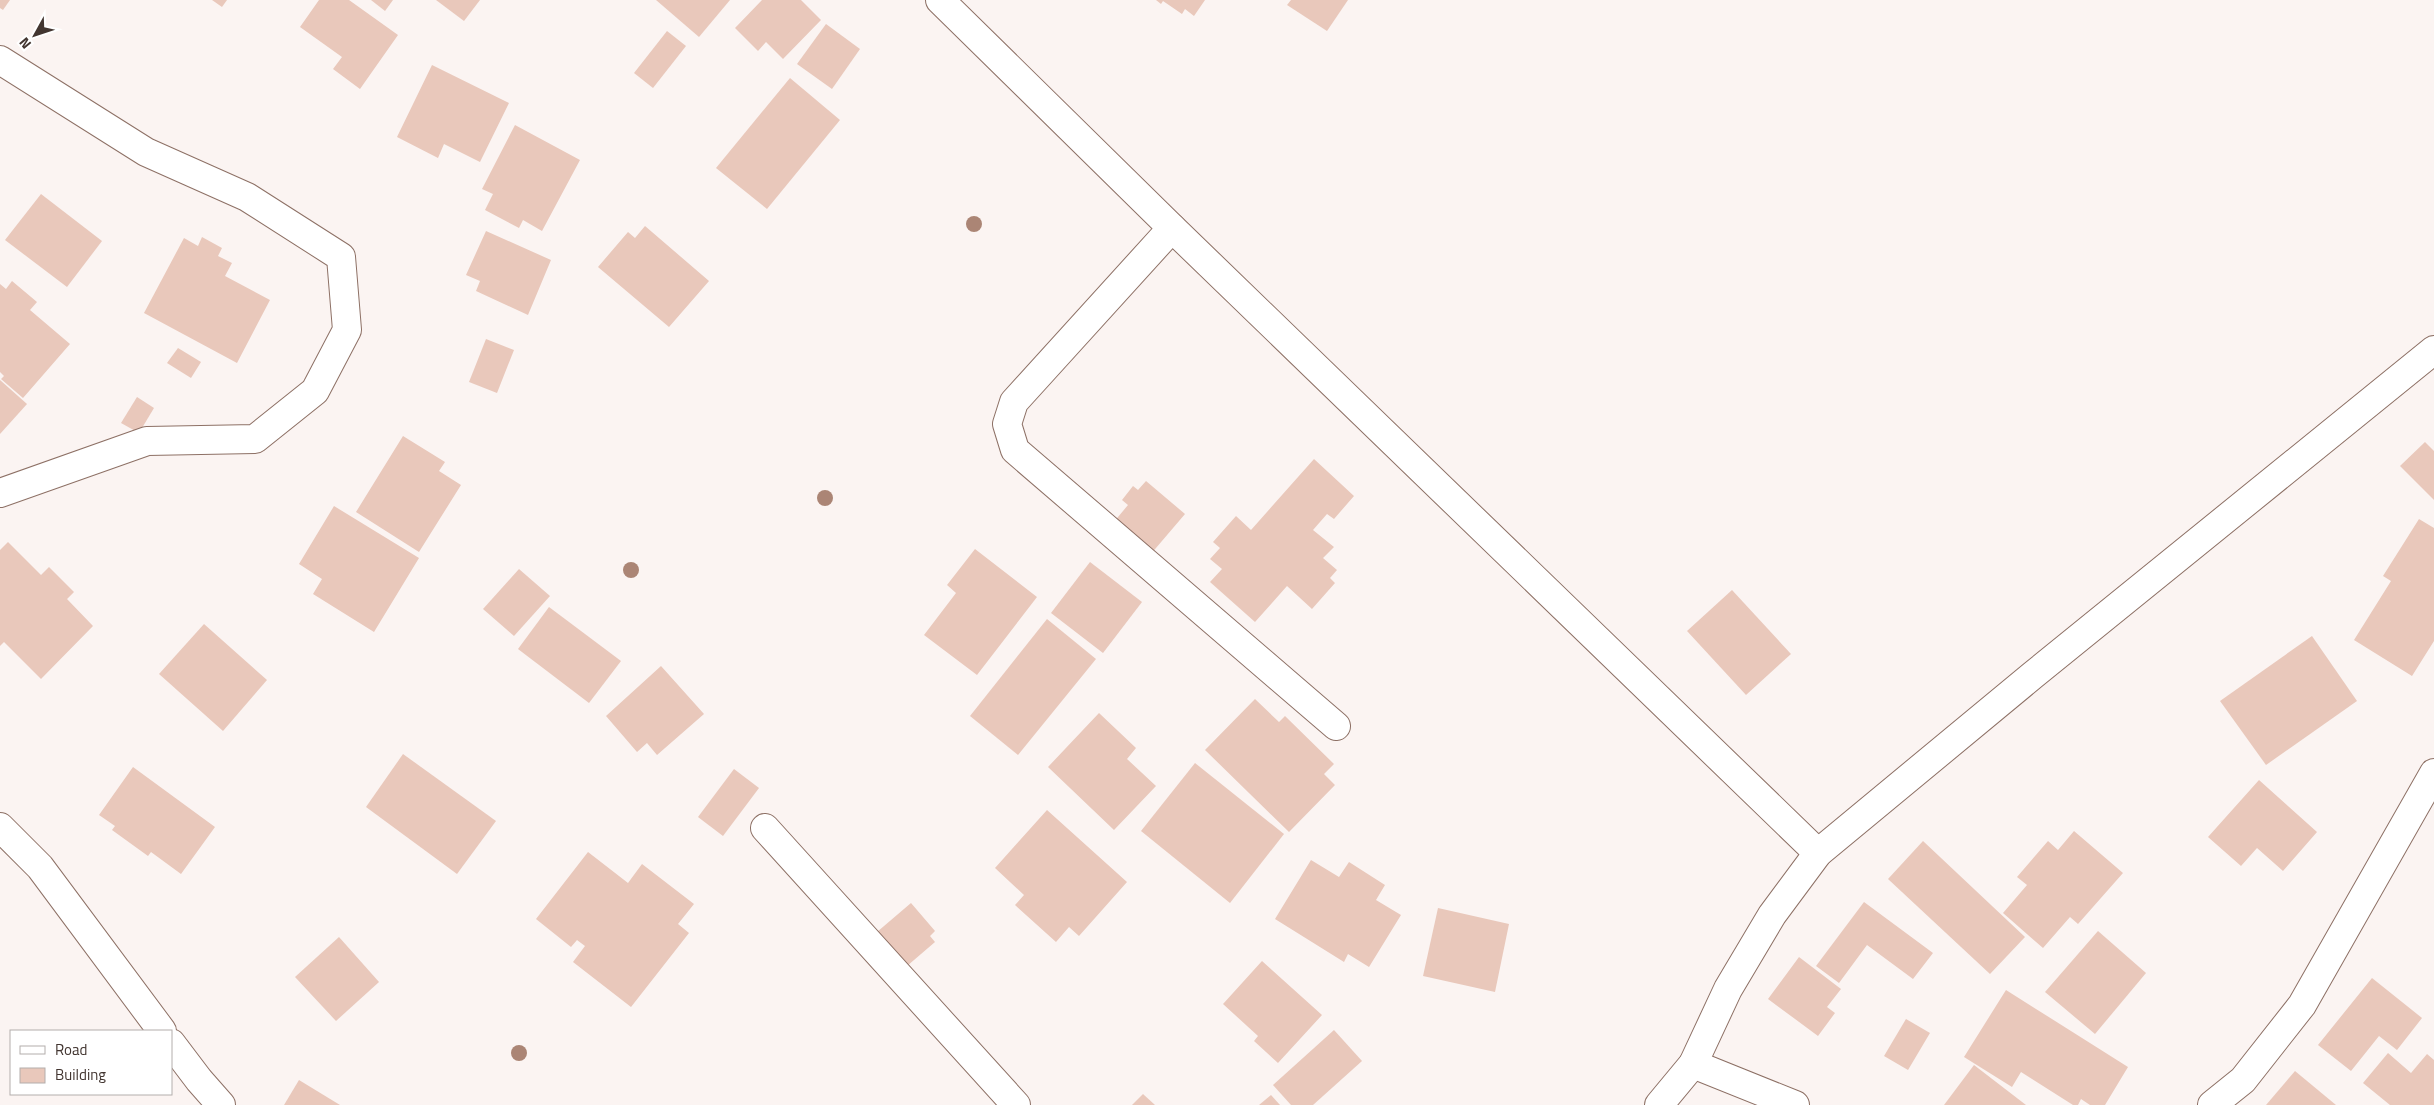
<svg xmlns="http://www.w3.org/2000/svg" width="2434" height="1105" viewBox="0 0 2434 1105" font-family="'Titillium Web',sans-serif">
	<style>
		.building { fill: #e9c8bb }
		.lines { fill: none; stroke-linecap: round; stroke-linejoin: round }
		.minor-casing { stroke: #8d7065; stroke-width: 30 }
		.minor { stroke: #fff; stroke-width: 28 }
		.tree { fill: #ab8575 }
	</style>
	<rect width="100%" height="100%" fill="#fbf4f2"/>
	<g class="building">
		<polygon points="0,0 10,0 3,10 0,8"/>
		<polygon points="212,0 227,0 222,7"/>
		<polygon points="319,0 349,0 398,35 360,89 333,69 342,57 300,27"/>
		<polygon points="371,0 393,0 385,11"/>
		<polygon points="436,0 480,0 464,21"/>
		<polygon points="656,0 730,0 699,37"/>
		<polygon points="762,0 801,0 821,20 783,59 766,42 758,51 735,28"/>
		<polygon points="1156,0 1205,0 1194,16 1185,9 1182,14 1163,1 1161,4"/>
		<polygon points="1291,0 1348,0 1327,31 1287,5"/>
		<polygon points="826,24 860,49 832,89 797,64"/>
		<polygon points="667,31 686,46 653,88 634,73"/>
		<polygon points="432,65 509,103 480,162 444,144 438,158 397,137"/>
		<polygon points="790,78 840,120 767,209 716,168"/>
		<polygon points="515,125 580,160 542,231 523,220 519,228 485,210 493,194 482,189"/>
		<polygon points="41,194 102,241 67,287 5,240"/>
		<polygon points="645,226 709,281 669,327 598,267 628,232 635,238"/>
		<polygon points="486,231 551,260 528,315 476,291 480,281 466,275"/>
		<polygon points="202,237 222,248 218,256 232,263 225,276 270,300 237,363 144,313 184,238 198,246"/>
		<polygon points="12,281 37,302 30,310 70,344 23,398 1,379 4,376 0,372 0,284 6,289"/>
		<polygon points="486,339 514,350 497,393 469,382"/>
		<polygon points="178,348 201,362 191,378 167,363"/>
		<polygon points="0,380 27,404 0,434"/>
		<polygon points="137,397 154,408 139,433 121,423"/>
		<polygon points="403,436 445,462 439,471 461,485 419,552 356,512"/>
		<polygon points="2425,442 2434,451 2434,500 2400,466"/>
		<polygon points="1314,459 1354,496 1334,519 1327,514 1313,530 1334,547 1323,558 1337,570 1330,578 1335,583 1312,609 1287,586 1255,622 1210,582 1222,569 1210,559 1220,548 1213,542 1236,516 1251,530"/>
		<polygon points="1146,481 1185,514 1150,555 1113,523 1128,505 1122,500 1133,486 1138,490"/>
		<polygon points="334,506 419,558 374,632 313,594 322,579 299,564"/>
		<polygon points="2419,519 2434,528 2434,641 2412,676 2354,640 2391,581 2383,576"/>
		<polygon points="8,542 41,575 49,567 74,592 67,599 93,626 41,679 4,642 0,646 0,550"/>
		<polygon points="975,549 1037,597 977,675 924,635 956,593 947,585"/>
		<polygon points="1090,562 1142,602 1103,653 1051,613"/>
		<polygon points="519,569 550,596 514,636 483,609"/>
		<polygon points="1732,590 1791,654 1746,695 1687,631"/>
		<polygon points="549,607 621,661 589,703 518,649"/>
		<polygon points="1047,619 1096,659 1018,755 970,716"/>
		<polygon points="204,624 267,680 223,731 159,674"/>
		<polygon points="2312,636 2357,701 2266,765 2220,701"/>
		<polygon points="661,666 704,714 657,755 647,743 637,752 606,716"/>
		<polygon points="1255,699 1279,722 1285,716 1334,764 1324,774 1335,785 1289,832 1205,750"/>
		<polygon points="1099,713 1136,748 1127,759 1156,786 1114,830 1048,767"/>
		<polygon points="403,754 496,821 457,874 366,807"/>
		<polygon points="1195,763 1284,834 1230,903 1141,831"/>
		<polygon points="133,767 215,827 181,874 151,852 148,856 112,830 115,826 99,815"/>
		<polygon points="734,769 759,788 723,836 698,817"/>
		<polygon points="2259,780 2317,832 2283,871 2257,848 2241,866 2208,837"/>
		<polygon points="1047,810 1127,882 1079,936 1069,927 1056,942 1015,905 1024,895 995,868"/>
		<polygon points="2074,831 2123,873 2078,924 2070,917 2043,948 2003,913 2027,885 2017,877 2048,841 2058,850"/>
		<polygon points="1923,841 2025,937 1990,974 1888,879"/>
		<polygon points="588,852 628,883 642,864 694,904 678,924 689,933 631,1007 573,962 585,946 577,940 571,947 536,919"/>
		<polygon points="1311,860 1339,877 1349,862 1385,885 1376,900 1401,915 1369,967 1348,954 1344,962 1275,919"/>
		<polygon points="1864,902 1933,953 1913,979 1867,945 1839,983 1816,966"/>
		<polygon points="911,903 935,931 930,936 935,942 907,966 877,932"/>
		<polygon points="1438,908 1509,924 1495,992 1423,976"/>
		<polygon points="2098,931 2146,973 2095,1034 2045,992"/>
		<polygon points="339,937 379,982 336,1021 295,977"/>
		<polygon points="1799,957 1841,989 1827,1007 1835,1013 1818,1036 1768,999"/>
		<polygon points="1262,961 1322,1015 1278,1063 1254,1041 1258,1036 1223,1004"/>
		<polygon points="2372,978 2422,1018 2397,1050 2379,1036 2351,1071 2318,1045"/>
		<polygon points="2006,990 2128,1067 2105,1105 2090,1105 2081,1099 2078,1105 2073,1105 2021,1072 2012,1087 1964,1057"/>
		<polygon points="1906,1019 1930,1033 1908,1070 1884,1056"/>
		<polygon points="1334,1030 1362,1061 1313,1105 1291,1105 1273,1085"/>
		<polygon points="2388,1053 2411,1073 2427,1054 2434,1060 2434,1105 2390,1105 2363,1083"/>
		<polygon points="1974,1065 2026,1105 1944,1105"/>
		<polygon points="2295,1071 2336,1105 2266,1105"/>
		<polygon points="299,1080 340,1105 284,1105"/>
		<polygon points="1143,1094 1155,1105 1132,1105"/>
		<polygon points="1271,1095 1280,1105 1259,1105"/>
	</g>
	<g class="lines">
		<g class="minor-casing">
			<g id="minor">
				<polyline points="940,0 1172,228 1818,853"/>
				<polyline points="0,60 146,152 247,197 341,257 347,330 315,391 255,439 147,441 0,493"/>
				<polyline points="1172,228 1014,402 1007,424 1015,450 1336,726"/>
				<polyline points="0,827 40,867 162,1031"/>
				<polyline points="765,828 1016,1105"/>
				<polyline points="171,1043 199,1080 221,1105"/>
				<polyline points="1693,1064 1795,1105"/>
				<polyline points="1659,1105 1693,1064 1728,989 1772,915 1818,853 2033,675 2434,350"/>
				<polyline points="2212,1105 2243,1080 2302,1005 2434,773"/>
			</g>
		</g>
		<use href="#minor" class="minor"/>
	</g>
	<g class="tree">
		<circle cx="974" cy="224" r="8"/>
		<circle cx="825" cy="498" r="8"/>
		<circle cx="631" cy="570" r="8"/>
		<circle cx="519" cy="1053" r="8"/>
	</g>
	<rect x="10" y="1030" width="162" height="65" fill="#ffffff" stroke="#b3aeac"/>
	<rect x="20" y="1046" width="25" height="8" fill="#ffffff" stroke="#b3aeac"/>
	<text x="55" y="1055" font-size="15" fill="#423530">Road</text>
	<rect x="20" y="1068" width="25" height="15" fill="#e9c8bb" stroke="#b3aeac"/>
	<text x="55" y="1080" font-size="15" fill="#423530">Building</text>
	<g transform="translate(35 35) rotate(230)" stroke="#ffffff" stroke-width="4" paint-order="stroke">
	<path d="M0-4L9 19L0 12L-9 19Z" fill="#423530"/>
	<text y="-8" font-size="14" font-weight="bold" text-anchor="middle" fill="#423530">N</text>
	</g>
</svg>
